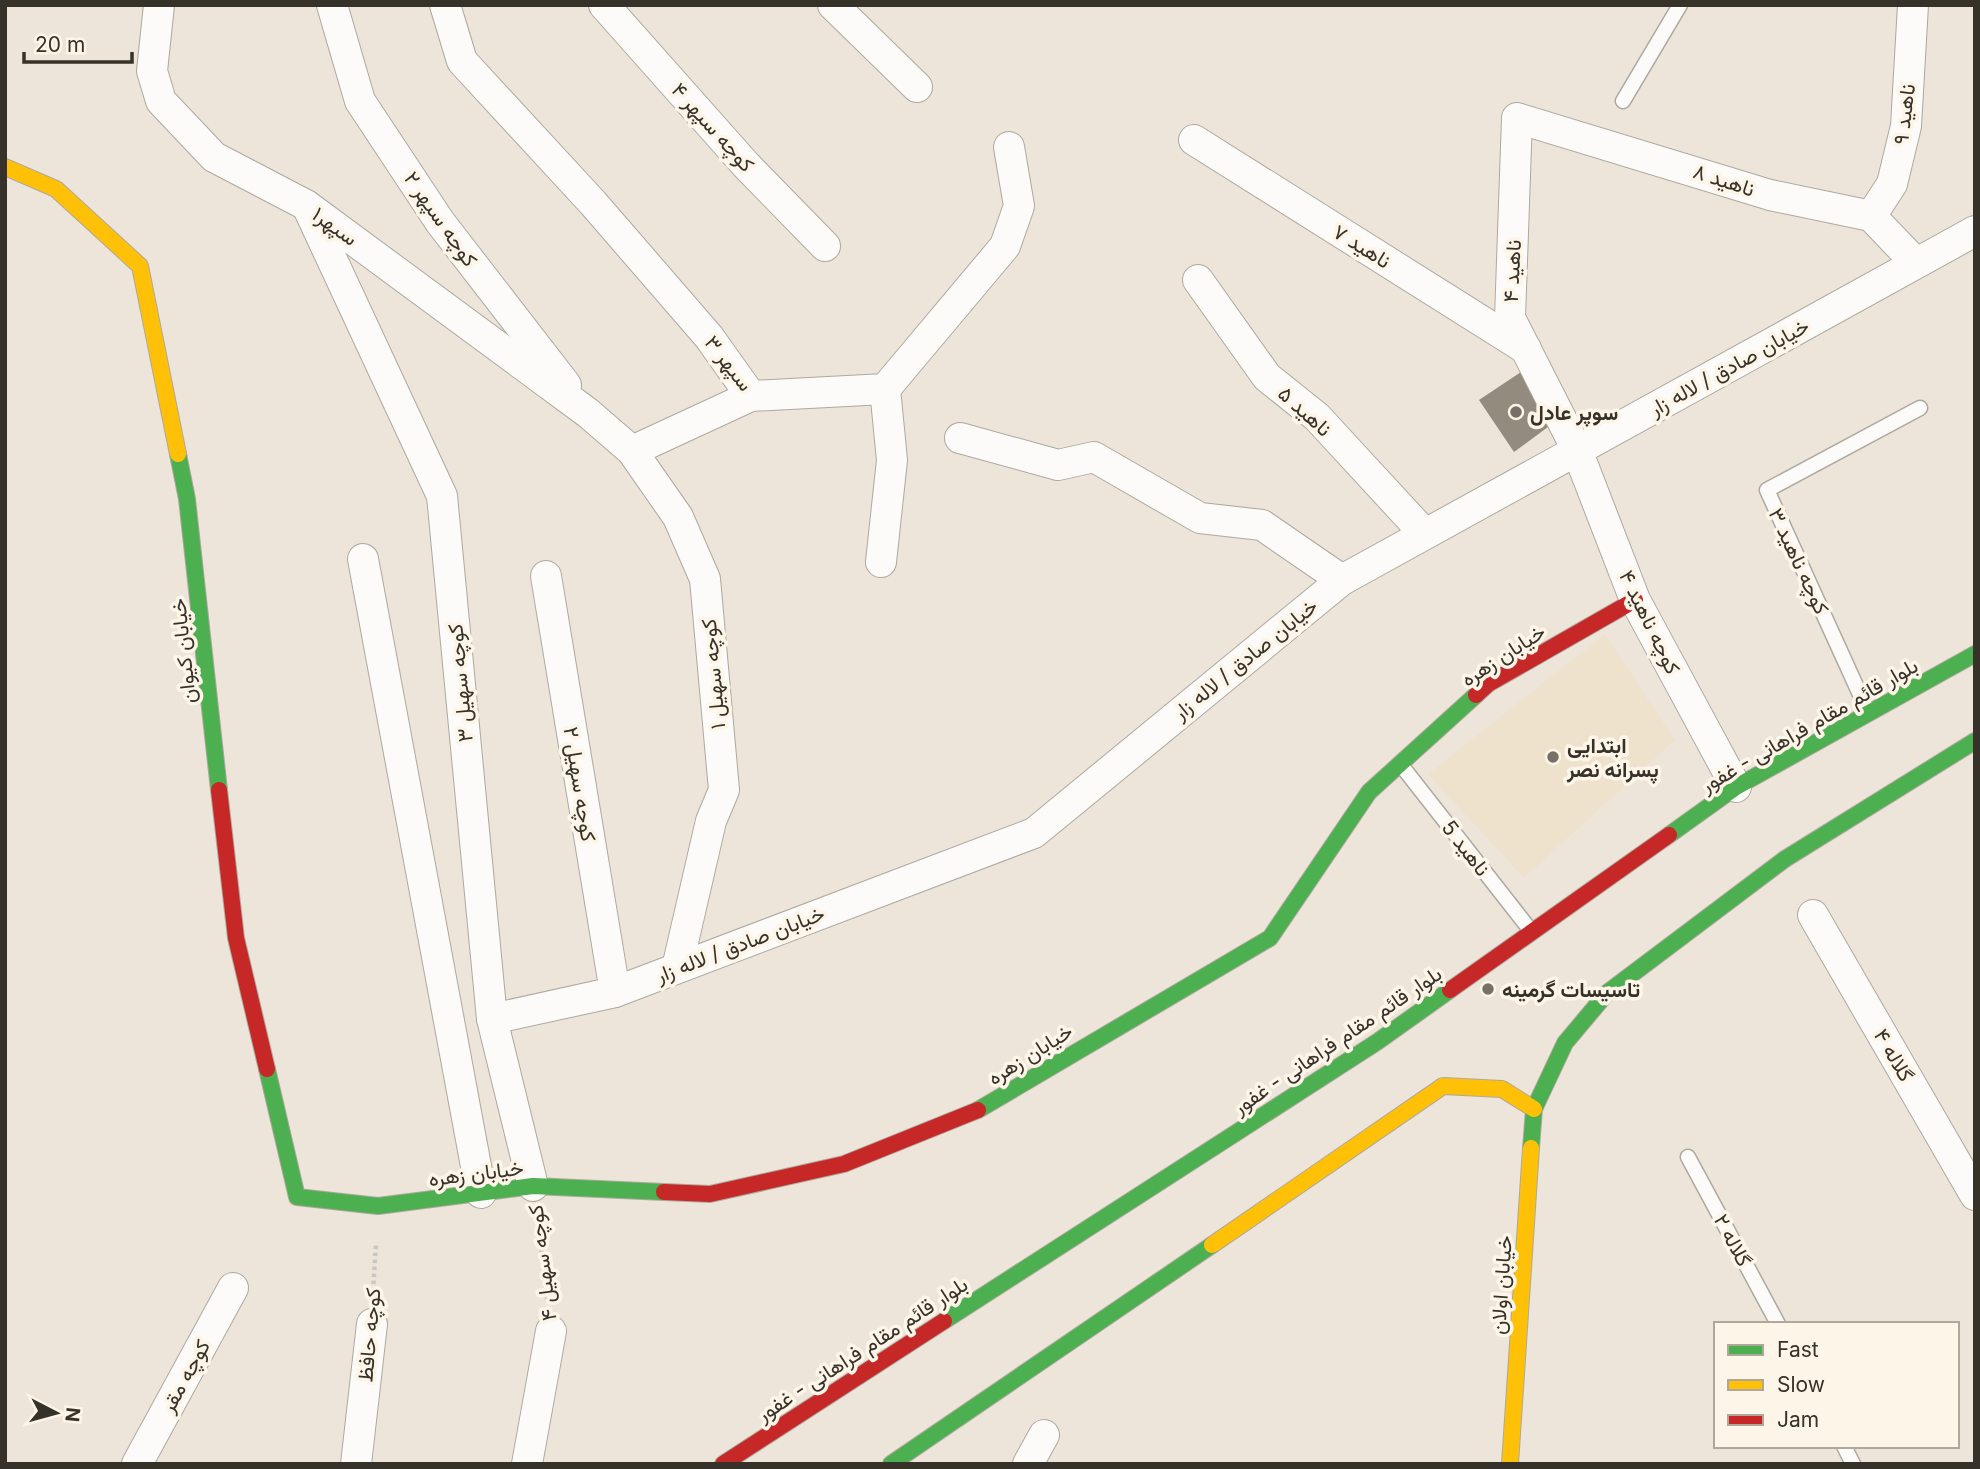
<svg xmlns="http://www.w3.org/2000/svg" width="1980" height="1469" viewBox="0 0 1980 1469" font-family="Inter,Vazirmatn,sans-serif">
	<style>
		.built { fill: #efe2cd }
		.building { fill: #938b7e }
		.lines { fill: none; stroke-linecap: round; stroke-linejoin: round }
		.lane-casing { stroke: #aea89f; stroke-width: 17 }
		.street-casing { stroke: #aea89f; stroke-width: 32 }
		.fast-casing { stroke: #aea89f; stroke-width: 18 }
		.slow-casing { stroke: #aea89f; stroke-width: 18 }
		.jam-casing { stroke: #aea89f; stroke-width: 18 }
		.path { stroke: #c9c7c3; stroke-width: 4.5; stroke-dasharray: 3.5 3.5; stroke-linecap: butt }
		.lane { stroke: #fcfbf9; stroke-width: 14 }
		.street { stroke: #fcfbf9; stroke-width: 30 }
		.fast { stroke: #4caf50; stroke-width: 16 }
		.slow { stroke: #ffc107; stroke-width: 16 }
		.jam { stroke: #c62828; stroke-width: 16 }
		.poi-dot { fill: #767067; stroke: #fdf5e8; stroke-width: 2.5 }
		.labels { text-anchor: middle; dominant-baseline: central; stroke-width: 7; stroke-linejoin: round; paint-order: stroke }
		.street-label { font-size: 21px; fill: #363129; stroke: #fdf5e8 }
		.poi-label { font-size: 21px; font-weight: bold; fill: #363129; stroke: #fdf5e8; text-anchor: start }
	</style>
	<rect width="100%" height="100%" fill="#ede5d9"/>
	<polygon class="built" points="1605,634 1675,740 1524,878 1428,774"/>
	<polygon class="building" points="1521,372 1552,424 1514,452 1479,400"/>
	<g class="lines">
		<g class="lane-casing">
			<g id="lane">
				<polyline points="1623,101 1680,5"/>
				<polyline points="1868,712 1767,490 1920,408"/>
				<polyline points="1401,765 1531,931"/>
				<polyline points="1688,1157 1778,1324"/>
				<polyline points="1844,1446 1853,1464"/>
			</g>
		</g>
		<g class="street-casing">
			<g id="street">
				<polyline points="159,5 152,71 161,101 214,157 306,205 588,413 632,451 678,517 705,579 724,790 711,821 677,968"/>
				<polyline points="332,5 360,101 440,222 566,385"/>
				<polyline points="445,5 462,61 593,203 709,337 751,396"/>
				<polyline points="604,5 746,165 825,246"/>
				<polyline points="833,5 917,87"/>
				<polyline points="1194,140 1526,349"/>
				<polyline points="308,208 442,496 492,1019 533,1186"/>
				<polyline points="1871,216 1892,184 1906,126 1913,5"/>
				<polyline points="1198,280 1267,377 1317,417 1424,533"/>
				<polyline points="960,438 1058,465 1094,457 1200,518 1262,525 1342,580"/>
				<polyline points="632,451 751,396 885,389 1005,246 1019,206 1009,147"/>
				<polyline points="363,559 481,1193"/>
				<polyline points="881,562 892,460 885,389"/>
				<polyline points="546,576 615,992"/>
				<polyline points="1736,787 1635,600 1577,450 1510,318 1517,118 1770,195 1871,216 1916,263"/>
				<polyline points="1813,915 1975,1195"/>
				<polyline points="492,1019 615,992 1034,833 1342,580 1975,231"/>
				<polyline points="137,1464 233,1288"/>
				<polyline points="356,1464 372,1324"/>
				<polyline points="527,1464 551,1331"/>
				<polyline points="1028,1464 1044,1435"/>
			</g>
		</g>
		<g class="fast-casing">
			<g id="fast">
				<polyline points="178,454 187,499 219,790"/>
				<polyline points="1669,835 1736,787 1975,654"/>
				<polyline points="267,1069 297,1197 378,1206 533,1186 664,1192"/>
				<polyline points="978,1110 1270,938 1369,792 1476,695"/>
				<polyline points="1531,1148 1534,1109 1565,1043 1607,993 1785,859 1975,741"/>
				<polyline points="944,1321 1377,1042 1450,990"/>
				<polyline points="891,1464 1212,1245"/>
			</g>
		</g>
		<g class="slow-casing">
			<g id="slow">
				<polyline points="5,167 56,189 140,266 178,454"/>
				<polyline points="1212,1245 1443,1086 1502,1089 1534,1109"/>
				<polyline points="1510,1464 1531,1148"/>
			</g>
		</g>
		<g class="jam-casing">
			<g id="jam">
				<polyline points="1476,695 1488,684 1635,600"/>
				<polyline points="219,790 236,938 267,1069"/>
				<polyline points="1450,990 1669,835"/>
				<polyline points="664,1192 710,1194 844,1164 978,1110"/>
				<polyline points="723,1464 944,1321"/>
			</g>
		</g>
		<g class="path">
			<polyline points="538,1221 547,1299"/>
			<polyline points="373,1291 376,1244"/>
		</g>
		<use href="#lane" class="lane"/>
		<use href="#street" class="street"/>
		<use href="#fast" class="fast"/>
		<use href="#slow" class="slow"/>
		<use href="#jam" class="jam"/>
	</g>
	<g class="poi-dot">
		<circle cx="1516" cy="412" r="7"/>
		<circle cx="1553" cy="757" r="7"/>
		<circle cx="1488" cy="989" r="7"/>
	</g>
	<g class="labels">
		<g class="street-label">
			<text transform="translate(1904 114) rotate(-83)">ناهید ۹</text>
			<text transform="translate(713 127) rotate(48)">کوچه سپهر ۴</text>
			<text transform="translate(1724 180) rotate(18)">ناهید ۸</text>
			<text transform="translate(441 219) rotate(55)">کوچه سپهر ۲</text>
			<text transform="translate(335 226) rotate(36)">سپهر۱</text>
			<text transform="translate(1362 246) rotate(32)">ناهید ۷</text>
			<text transform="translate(1512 271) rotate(-87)">ناهید ۴</text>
			<text transform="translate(729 363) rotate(52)">سپهر ۳</text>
			<text transform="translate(1729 367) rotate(-29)">خیابان صادق / لاله زار</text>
			<text transform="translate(1305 411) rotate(42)">ناهید ۵</text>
			<text transform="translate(1799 561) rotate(65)">کوچه ناهید ۳</text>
			<text transform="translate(1650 622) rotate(64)">کوچه ناهید ۴</text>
			<text transform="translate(183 651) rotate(-96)">خیابان کیوان</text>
			<text transform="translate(1503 655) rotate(-33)">خیابان زهره</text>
			<text transform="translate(1245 659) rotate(-39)">خیابان صادق / لاله زار</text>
			<text transform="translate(713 674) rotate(-95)">کوچه سهیل ۱</text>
			<text transform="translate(460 683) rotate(-95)">کوچه سهیل ۳</text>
			<text transform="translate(1809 725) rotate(-30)">بلوار قائم مقام فراهانی - غفور</text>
			<text transform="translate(580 784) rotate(81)">کوچه سهیل ۲</text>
			<text transform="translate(1466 848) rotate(52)">ناهید 5</text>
			<text transform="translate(740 944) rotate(-21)">خیابان صادق / لاله زار</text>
			<text transform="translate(1337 1040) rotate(-34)">بلوار قائم مقام فراهانی - غفور</text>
			<text transform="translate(1030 1054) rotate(-32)">خیابان زهره</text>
			<text transform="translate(1894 1055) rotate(60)">گلاله ۴</text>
			<text transform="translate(476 1173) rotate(-7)">خیابان زهره</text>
			<text transform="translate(1733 1240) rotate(62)">گلاله ۲</text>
			<text transform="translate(542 1263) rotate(-97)">کوچه سهیل ۴</text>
			<text transform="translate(1501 1285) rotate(-86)">خیابان اولان</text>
			<text transform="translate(369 1335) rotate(-85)">کوچه حافظ</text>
			<text transform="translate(862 1349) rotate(-33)">بلوار قائم مقام فراهانی - غفور</text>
			<text transform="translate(185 1376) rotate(-61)">کوچه مقر</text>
		</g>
		<g class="poi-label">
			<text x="1530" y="412">سوپر عادل</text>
			<text x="1567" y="745">ابتدایی<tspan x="1567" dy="24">پسرانه نصر</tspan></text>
			<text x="1502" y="989">تاسیسات گرمینه</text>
		</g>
	</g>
	<rect width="1980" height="1469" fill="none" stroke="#363129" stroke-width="14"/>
	<rect x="1714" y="1322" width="245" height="126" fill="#fdf5e8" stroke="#ada79c" stroke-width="2"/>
	<rect x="1728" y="1345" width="35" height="10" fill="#4caf50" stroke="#ada79c" stroke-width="2"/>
	<text x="1777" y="1357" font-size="21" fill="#363129">Fast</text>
	<rect x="1728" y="1380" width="35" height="10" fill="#ffc107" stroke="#ada79c" stroke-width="2"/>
	<text x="1777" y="1392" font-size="21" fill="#363129">Slow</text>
	<rect x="1728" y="1415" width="35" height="10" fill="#c62828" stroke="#ada79c" stroke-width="2"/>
	<text x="1777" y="1427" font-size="21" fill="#363129">Jam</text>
	<g transform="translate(56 1413) rotate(96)" stroke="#fdf5e8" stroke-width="5" paint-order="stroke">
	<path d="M0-5L12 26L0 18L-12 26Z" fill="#363129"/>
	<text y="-10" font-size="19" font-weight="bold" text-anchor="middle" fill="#363129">N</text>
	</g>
	<path d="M24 52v10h108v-10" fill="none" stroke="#363129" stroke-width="3.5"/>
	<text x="35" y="52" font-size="21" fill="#363129" stroke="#fdf5e8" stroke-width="5" paint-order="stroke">20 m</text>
</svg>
